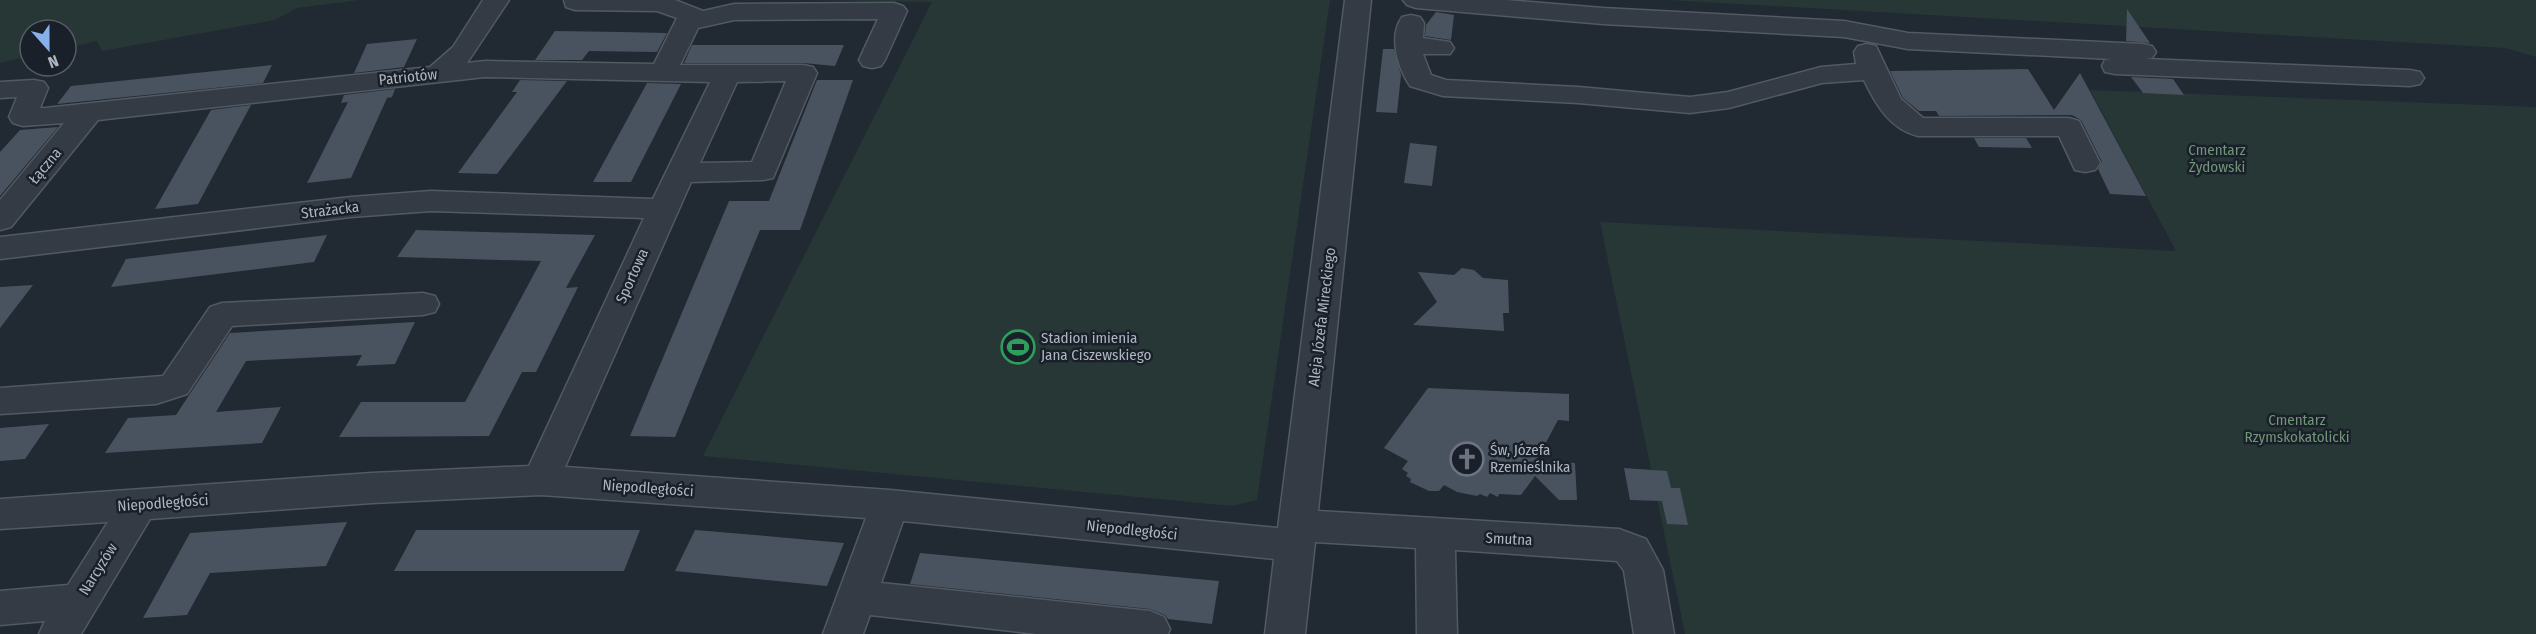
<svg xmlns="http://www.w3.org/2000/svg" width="2536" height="634" viewBox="0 0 2536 634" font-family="'Fira Sans Condensed',sans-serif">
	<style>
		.green { fill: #263736 }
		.building { fill: #49535f }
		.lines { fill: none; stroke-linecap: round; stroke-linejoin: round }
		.minor-casing { stroke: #525962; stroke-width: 3 }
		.minor { fill: #343b44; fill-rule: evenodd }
		.labels { text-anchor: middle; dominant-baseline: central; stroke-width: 5; stroke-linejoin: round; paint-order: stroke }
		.street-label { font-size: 15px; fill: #aeb6c1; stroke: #1a2029 }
		.park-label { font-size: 15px; fill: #709578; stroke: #1a2029 }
		.poi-label { font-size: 15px; fill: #aeb6c1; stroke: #1a2029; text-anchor: start }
	</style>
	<rect width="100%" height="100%" fill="#212933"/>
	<g class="green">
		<polygon points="0,0 360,0 297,8 275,20 102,51 97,41 66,48 66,30 30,30 30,56 0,63"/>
		<polygon points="802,0 1330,0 1257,500 1232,506 703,456 932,2"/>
		<polygon points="1668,0 2536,0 2536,57 2505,48"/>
		<polygon points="2090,90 2536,107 2536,634 1685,634 1600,222 2176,251"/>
	</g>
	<g class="building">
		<polygon points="2127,9 2150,43 2126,41"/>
		<polygon points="1436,12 1454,15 1451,40 1425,36 1426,25"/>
		<polygon points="555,31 621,32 667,33 657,52 589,51 582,60 535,60"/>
		<polygon points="417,39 404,67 354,73 367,44"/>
		<polygon points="692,45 844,45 835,66 803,63 684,63"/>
		<polygon points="1383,49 1394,49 1401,75 1397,113 1376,112"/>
		<polygon points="272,65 263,83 57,104 71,86"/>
		<polygon points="2028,69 2054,110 2080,73 2146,196 2110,194 2098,169 2102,162 2081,120 2072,115 1939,116 1936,111 1919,111 1903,98 1890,71"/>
		<polygon points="2131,77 2173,79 2184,95 2143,93"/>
		<polygon points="520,80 567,81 497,174 458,173 517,92 512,92"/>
		<polygon points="817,80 853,80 800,230 760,230 675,437 630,436 729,201 769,201"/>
		<polygon points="647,83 681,84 631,182 593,182"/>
		<polygon points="395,89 392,97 387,98 351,178 307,183 348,102 341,103 344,95"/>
		<polygon points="251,105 198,204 155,209 211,110"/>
		<polygon points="58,127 0,196 0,152 20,130"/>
		<polygon points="1974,138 2026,138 2032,148 1979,147"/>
		<polygon points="1410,143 1437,146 1432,186 1404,183"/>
		<polygon points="416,230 595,235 566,288 578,287 536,372 522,372 489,436 339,437 361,402 465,402 541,261 397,257"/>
		<polygon points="327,235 314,262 111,287 126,259"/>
		<polygon points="1462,268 1474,270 1483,278 1508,280 1509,313 1503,313 1504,331 1413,325 1437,302 1418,272 1454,275"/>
		<polygon points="33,285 0,328 0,287"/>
		<polygon points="415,322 395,364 356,366 362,355 246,361 216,412 281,407 262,443 105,453 128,418 176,415 230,333"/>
		<polygon points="1428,388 1569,394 1569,421 1558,420 1536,461 1575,463 1577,500 1559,500 1535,476 1521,495 1499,494 1498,497 1490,493 1487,497 1480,494 1477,496 1457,492 1444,485 1439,491 1429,491 1410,482 1411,479 1406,476 1408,473 1402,469 1408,461 1384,448"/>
		<polygon points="49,424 25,459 0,461 0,428"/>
		<polygon points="1624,468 1667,471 1671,488 1680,488 1688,525 1667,524 1662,501 1630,500"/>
		<polygon points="347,522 326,566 210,573 187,615 143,618 190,533"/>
		<polygon points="416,530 640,530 624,571 394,571"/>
		<polygon points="695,530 766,536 844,543 827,586 675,571"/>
		<polygon points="920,553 1219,581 1212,624 1168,619 1165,615 1150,609 910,584"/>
	</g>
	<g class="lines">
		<g class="minor-casing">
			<g id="minor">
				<path d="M 483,0 L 509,0 L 467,63 L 485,61 L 654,64 L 677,18 L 657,11 L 575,10 L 566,7 L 564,0 L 675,0 L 703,11 L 734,4 L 894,3 L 903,6 L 907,11 L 885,60 L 881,66 L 872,68 L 863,66 L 859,60 L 878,19 L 734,20 L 698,28 L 680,65 L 803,65 L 813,67 L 817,73 L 773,178 L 763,180 L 691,182 L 565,467 L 890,490 L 1278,528 L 1345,0 L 1371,0 L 1318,511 L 1619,529 L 1646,539 L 1663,570 L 1674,634 L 1634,634 L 1624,571 L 1617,561 L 1455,550 L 1457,634 L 1417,634 L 1416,548 L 1315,542 L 1305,634 L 1265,634 L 1274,559 L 903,521 L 881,583 L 1150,611 L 1164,617 L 1170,629 L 1168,634 L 1037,634 L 870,615 L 863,634 L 823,634 L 866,518 L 541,495 L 372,503 L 150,519 L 81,634 L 39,634 L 45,621 L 0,625 L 0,591 L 68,585 L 108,522 L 0,529 L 0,499 L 372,473 L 529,466 L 644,218 L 431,211 L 351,217 L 0,259 L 0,237 L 351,197 L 431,191 L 653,199 L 710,82 L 485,77 L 98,120 L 11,227 L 0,230 L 0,200 L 64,123 L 23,126 L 13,123 L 9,117 L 17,97 L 0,98 L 0,82 L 34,80 L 44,82 L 48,88 L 40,108 L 45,108 L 430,67 L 453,47 ZM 786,81 L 752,162 L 700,163 L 737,82 Z"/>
				<polygon points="1403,0 1506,0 1603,8 1844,21 1908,33 2143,44 2152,46 2156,52 2152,58 2146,59 2410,70 2420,72 2424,78 2420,84 2410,86 2115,74 2105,72 2102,66 2105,60 2112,59 1908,49 1844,37 1603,24 1416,8 1407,5"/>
				<path d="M 1411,15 L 1420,17 L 1424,23 L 1423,38 L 1450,42 L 1454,48 L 1450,54 L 1423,54 L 1431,75 L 1446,80 L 1578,87 L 1690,97 L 1728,92 L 1821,67 L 1856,64 L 1854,52 L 1858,46 L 1867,44 L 1876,46 L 1901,99 L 1923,118 L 2069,118 L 2079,121 L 2100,163 L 2095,170 L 2085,172 L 2075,170 L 2059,136 L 1918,136 C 1890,129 1876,105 1864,80 L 1822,83 L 1729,108 L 1690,113 L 1578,103 L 1443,96 L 1410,86 C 1398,68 1388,37 1402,17 Z"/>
				<polygon points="423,293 435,296 439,304 435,312 423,315 232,326 187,394 156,404 0,414 0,388 163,376 210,307 222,303"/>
			</g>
		</g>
		<use href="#minor" class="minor"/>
	</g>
	<defs>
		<g id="stadium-ring" transform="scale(1.725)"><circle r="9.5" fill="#1a2029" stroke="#2e9e5b" stroke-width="1.5"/><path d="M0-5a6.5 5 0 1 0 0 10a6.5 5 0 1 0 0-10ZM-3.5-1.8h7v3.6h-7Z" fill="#2e9e5b"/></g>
		<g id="church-ring" transform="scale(1.725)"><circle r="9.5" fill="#1a2029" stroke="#6b7280" stroke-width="1.5"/><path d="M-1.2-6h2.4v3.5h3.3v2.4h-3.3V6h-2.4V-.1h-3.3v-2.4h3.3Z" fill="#6b7280"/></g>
	</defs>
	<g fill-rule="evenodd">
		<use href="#stadium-ring" x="1018" y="347"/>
		<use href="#church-ring" x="1467" y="459"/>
	</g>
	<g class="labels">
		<g class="street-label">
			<text transform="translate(408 77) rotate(-6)">Patriotów</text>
			<text transform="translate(45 166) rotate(-50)">Łączna</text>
			<text transform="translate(330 210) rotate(-7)">Strażacka</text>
			<text transform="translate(632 276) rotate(-66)">Sportowa</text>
			<text transform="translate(1322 317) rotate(-83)">Aleja Józefa Mireckiego</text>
			<text transform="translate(648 488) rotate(4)">Niepodległości</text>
			<text transform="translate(163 503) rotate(-4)">Niepodległości</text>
			<text transform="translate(1132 530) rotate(6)">Niepodległości</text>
			<text transform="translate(1509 539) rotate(3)">Smutna</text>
			<text transform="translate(98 569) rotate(-58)">Narcyzów</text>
		</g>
		<g class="park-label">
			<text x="2217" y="150">Cmentarz<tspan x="2217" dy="17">Żydowski</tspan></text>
			<text x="2297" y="420">Cmentarz<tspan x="2297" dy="17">Rzymskokatolicki</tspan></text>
		</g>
		<g class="poi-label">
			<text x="1041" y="338">Stadion imienia<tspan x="1041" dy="17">Jana Ciszewskiego</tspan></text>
			<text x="1490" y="450">Św, Józefa<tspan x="1490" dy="17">Rzemieślnika</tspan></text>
		</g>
	</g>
	<g transform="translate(48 48) rotate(159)"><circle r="28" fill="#1a2029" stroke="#555c66" stroke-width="1.5"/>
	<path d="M0-4.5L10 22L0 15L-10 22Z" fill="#88b1ec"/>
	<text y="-9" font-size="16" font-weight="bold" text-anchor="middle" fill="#aeb6c1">N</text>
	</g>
</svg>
